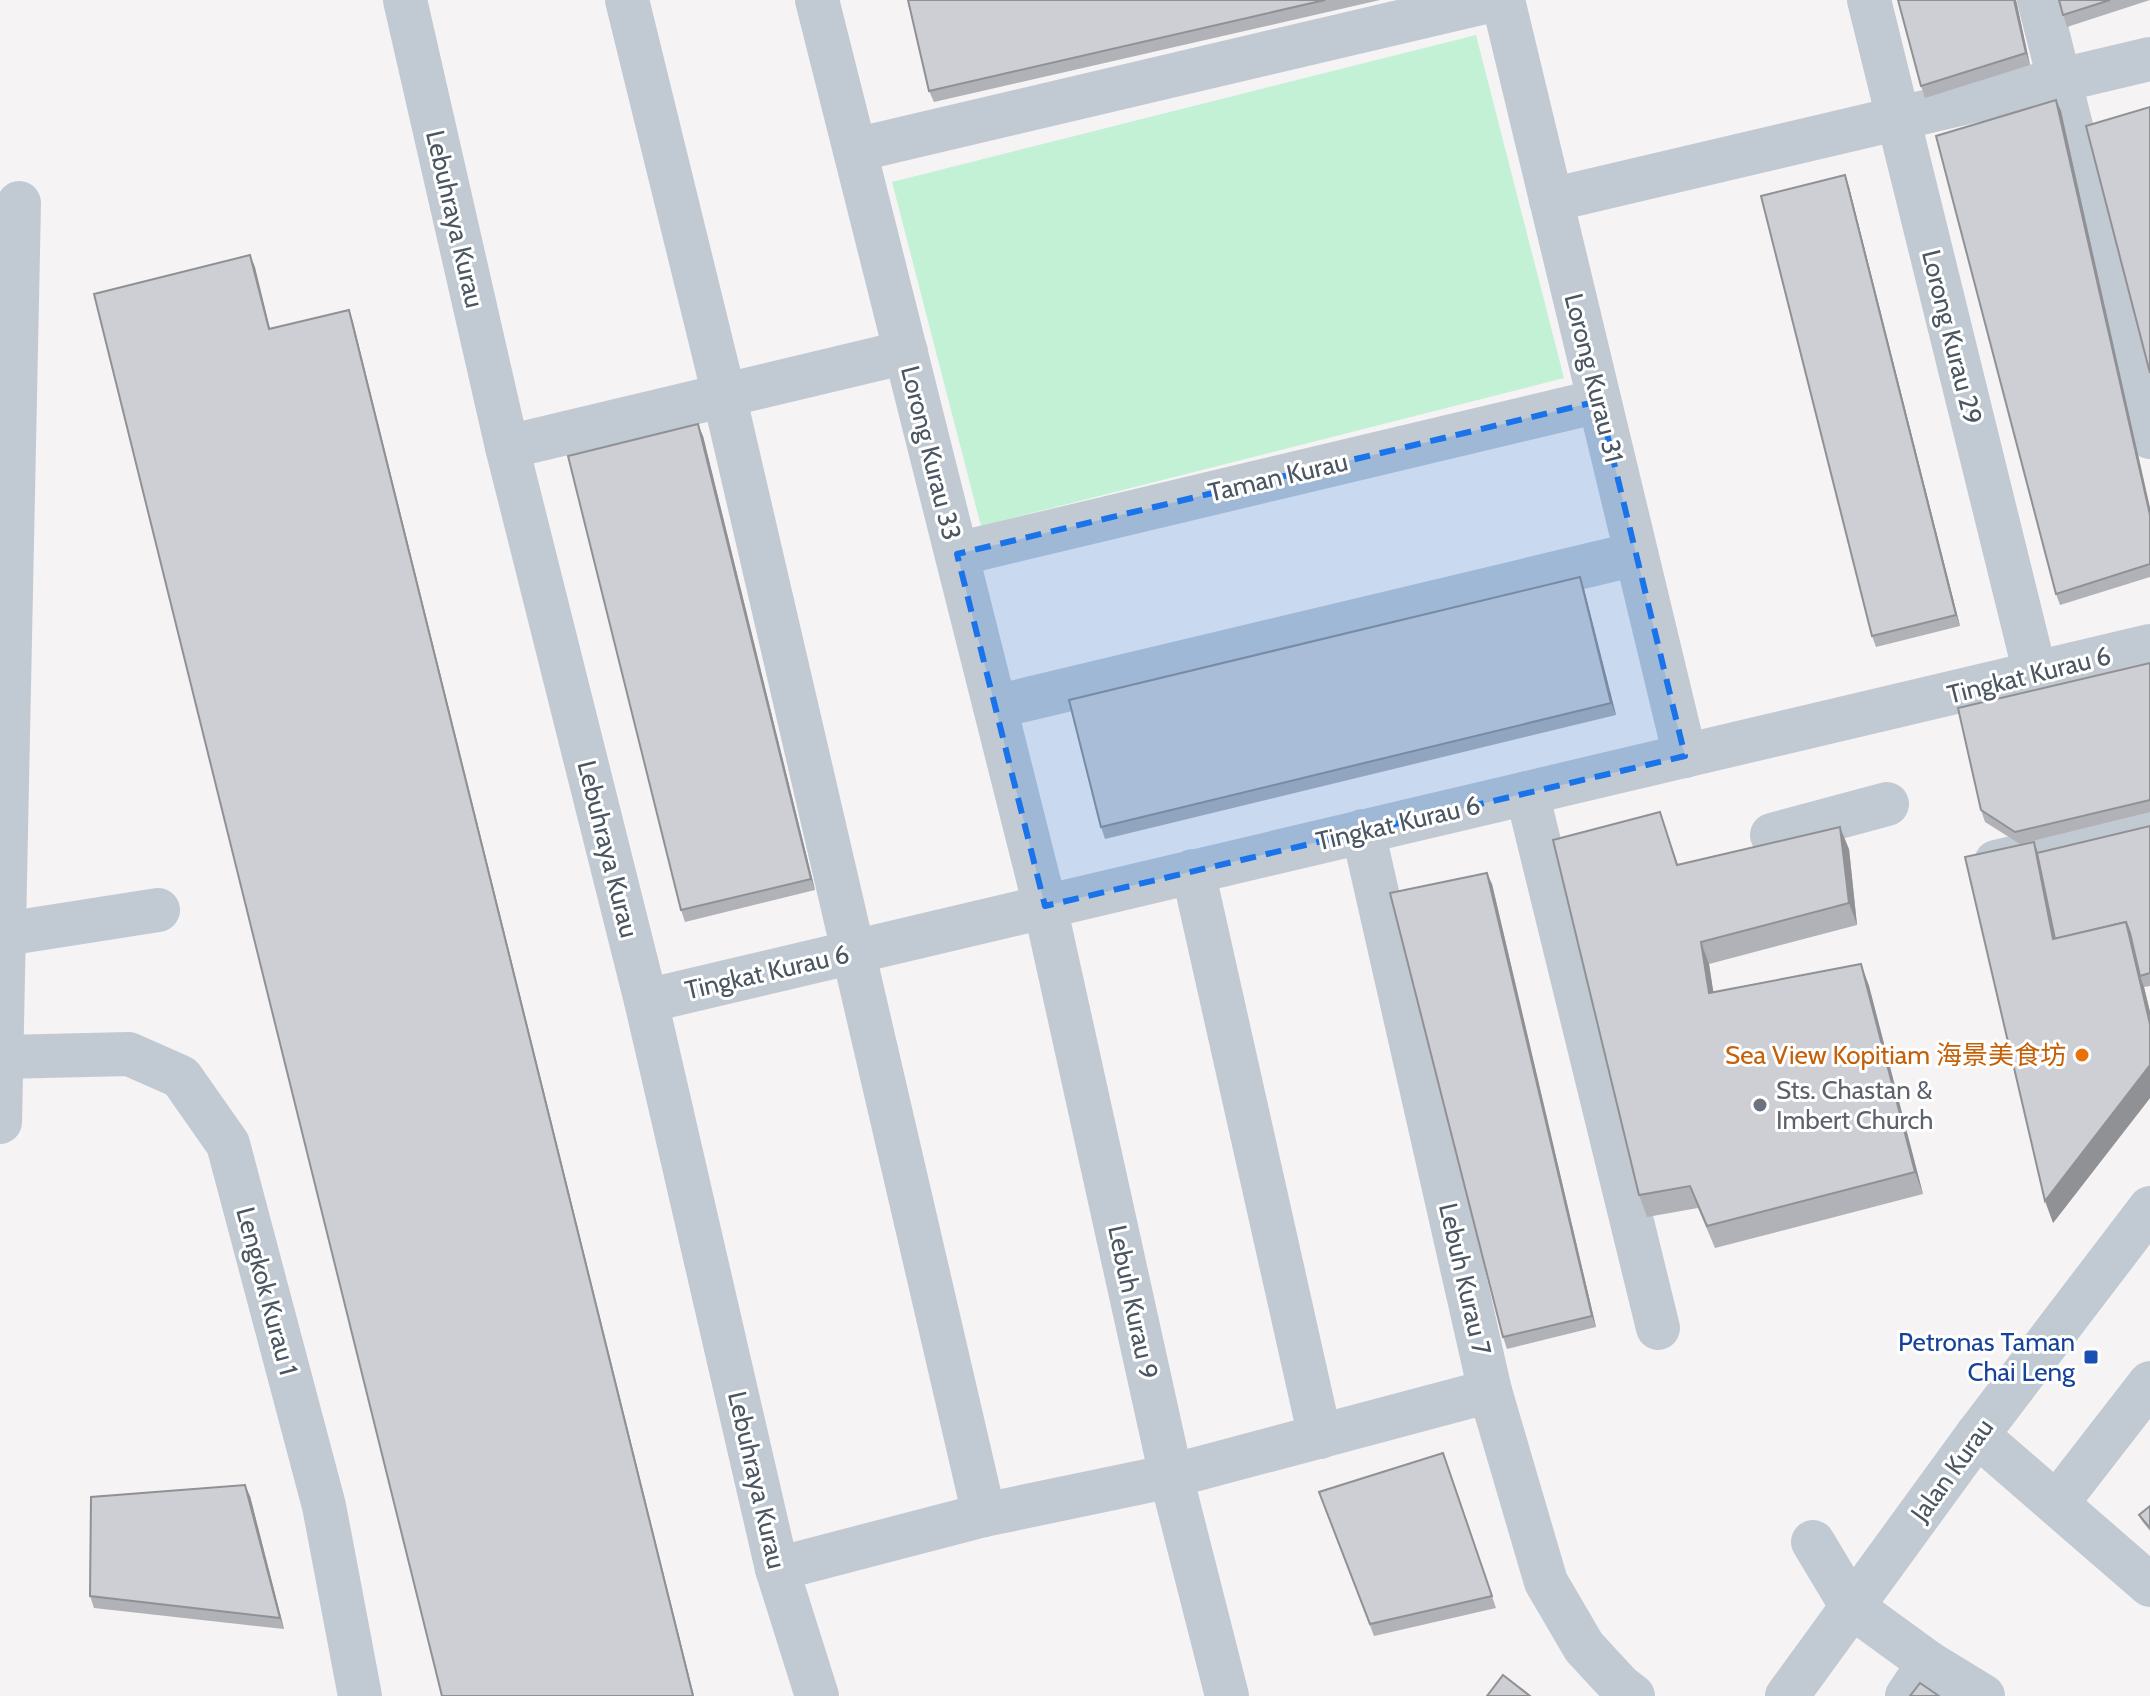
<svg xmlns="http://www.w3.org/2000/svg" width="2150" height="1696" viewBox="0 0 2150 1696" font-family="Cabin,'Noto Sans SC',sans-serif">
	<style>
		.green { fill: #c3f1d5 }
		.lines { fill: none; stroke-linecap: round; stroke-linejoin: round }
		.minor { stroke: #c1cad2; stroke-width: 44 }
		.wall { fill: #b0b2b7 }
		.shaded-wall { fill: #909195 }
		.building { fill: #cdcfd5; stroke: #909195; stroke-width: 2 }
		.marked { fill: #1a73e8; fill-opacity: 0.2; stroke: #1a73e8; stroke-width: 6; stroke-dasharray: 16 10; stroke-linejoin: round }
		.food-dot { fill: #e8710a; stroke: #fff; stroke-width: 3 }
		.worship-dot { fill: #6b7280; stroke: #fff; stroke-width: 3 }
		.transit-dot { fill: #1a4fb4; stroke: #fff; stroke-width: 3 }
		.labels { text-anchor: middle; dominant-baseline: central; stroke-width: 6; stroke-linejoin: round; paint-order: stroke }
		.street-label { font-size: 26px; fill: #4a5661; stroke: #fff }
		.food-label { font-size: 26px; fill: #c56008; stroke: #fff; text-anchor: end }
		.worship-label { font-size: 26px; fill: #5b616d; stroke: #fff; text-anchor: start }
		.transit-label { font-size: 26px; fill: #164399; stroke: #fff; text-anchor: end }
	</style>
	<rect width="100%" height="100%" fill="#f5f3f3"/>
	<polygon class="green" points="1476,35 1564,378 981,526 892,182"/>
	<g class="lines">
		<g class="minor">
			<polyline points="405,0 507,447 646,1001 777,1569 817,1696"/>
			<polyline points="627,0 724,395 984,1515"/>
			<polyline points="817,0 1045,906 1171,1476 1227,1696"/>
			<polyline points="1503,0 1685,756"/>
			<polyline points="1869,0 2035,673"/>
			<polyline points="2039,0 2150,437"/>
			<polyline points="855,150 1493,0"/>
			<polyline points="1551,200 2150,59"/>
			<polyline points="507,447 906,352"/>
			<polyline points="957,554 1599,401"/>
			<polyline points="995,707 1636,554"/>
			<polyline points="1527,793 1658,1328"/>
			<polyline points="1363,831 1490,1391 1546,1582 1584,1647 1620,1686 1633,1696"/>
			<polyline points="1772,835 1887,804"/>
			<polyline points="1996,862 2150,826"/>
			<polyline points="1193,871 1320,1437"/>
			<polyline points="5,934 158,910"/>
			<polyline points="646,1001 2150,646"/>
			<polyline points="3,1057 129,1054 181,1077 228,1144 324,1506 360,1696"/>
			<polyline points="0,1122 19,203"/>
			<polyline points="1977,1435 2150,1585"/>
			<polyline points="2057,1503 2150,1383"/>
			<polyline points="1813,1542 1852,1607 1929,1663 1907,1696"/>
			<polyline points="777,1569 984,1515 1171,1476 1490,1391"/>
			<polyline points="1929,1663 1983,1696"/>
			<polyline points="1787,1696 1977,1435 2150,1208"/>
		</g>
	</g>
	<g class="wall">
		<polygon points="908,0 1380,0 934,102 929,91"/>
		<polygon points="2016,0 2030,65 1925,98 1921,86"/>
		<polygon points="2059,0 2150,0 2067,27"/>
		<polygon points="2056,100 2061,111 2150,508 2150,577 2060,605 2056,594"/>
		<polygon points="1845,175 1849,187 1960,626 1876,647 1872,636"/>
		<polygon points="703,436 815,890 685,922 681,910"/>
		<polygon points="1584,589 1616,715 1105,839 1101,827"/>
		<polygon points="2150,663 2150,812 2020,844 1985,822 1981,810"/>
		<polygon points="1660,812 1678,865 1849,849 1857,925 1709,964 1713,992 1861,964 1869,986 1923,1194 1715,1248 1698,1208 1647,1217 1639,1195"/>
		<polygon points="2150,826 2150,986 2144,987 2150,1012 2150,1098 2053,1223 2037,853"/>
		<polygon points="1492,884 1596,1327 1507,1349 1503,1337"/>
		<polygon points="1443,1453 1496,1608 1374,1636 1319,1492"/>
		<polygon points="250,1496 284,1629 94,1608 90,1596"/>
		<polygon points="2150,1506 2150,1531 2142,1521 2139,1515"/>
	</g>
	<g class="shaded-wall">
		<polygon points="2014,0 2016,0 2030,65 2026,53"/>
		<polygon points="2056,100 2061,111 2150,508 2150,515"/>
		<polygon points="1845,175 1849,187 1960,626 1956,615"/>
		<polygon points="250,255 255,267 273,341 269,329"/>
		<polygon points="349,310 353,322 694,1696 693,1696"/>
		<polygon points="698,424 703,436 815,890 811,879"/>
		<polygon points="1580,577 1584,589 1616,715 1611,703"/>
		<polygon points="1840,827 1849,849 1857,925 1849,903"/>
		<polygon points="2034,842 2042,864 2059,949 2053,939"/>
		<polygon points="1487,873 1492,884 1596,1327 1592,1316"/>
		<polygon points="2126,922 2135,944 2140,976 2144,987 2150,1012 2150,1024"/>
		<polygon points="1701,942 1709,964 1717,1015 1709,993"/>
		<polygon points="1861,964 1869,986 1923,1194 1915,1172"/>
		<polygon points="2150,1065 2150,1098 2053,1223 2045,1201"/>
		<polygon points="245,1485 250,1496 284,1629 280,1618"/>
	</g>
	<g class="building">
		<polygon points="908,0 1325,0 929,91"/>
		<polygon points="1898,0 2014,0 2026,53 1921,86"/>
		<polygon points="2059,0 2110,0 2063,15"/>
		<polygon points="2056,100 2150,515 2150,564 2056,594 1936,136"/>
		<polygon points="2150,107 2150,373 2086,126"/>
		<polygon points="1845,175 1956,615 1872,636 1761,196"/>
		<polygon points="250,255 269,329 349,310 693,1696 442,1696 94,294"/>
		<polygon points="698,424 811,879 681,910 568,456"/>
		<polygon points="1580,577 1611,703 1101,827 1069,700"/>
		<polygon points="2150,663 2150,800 2015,832 1981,810 1958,708"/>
		<polygon points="1660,812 1677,865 1840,827 1849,903 1701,942 1709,993 1861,964 1915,1172 1707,1226 1690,1186 1639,1195 1553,840"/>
		<polygon points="2150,826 2150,973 2140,976 2130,933 2126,922 2055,939 2037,853"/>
		<polygon points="2034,842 2053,939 2126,922 2150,1024 2150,1065 2045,1201 1965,857"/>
		<polygon points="1487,873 1592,1316 1503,1337 1390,893"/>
		<polygon points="1443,1453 1492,1596 1370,1624 1319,1492"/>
		<polygon points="245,1485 280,1618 90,1596 91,1497"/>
		<polygon points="2150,1506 2150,1528 2139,1515"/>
		<polygon points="1503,1675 1530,1696 1487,1696"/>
		<polygon points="1920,1683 1939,1696 1910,1696"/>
	</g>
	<path class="marked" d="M 1599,401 L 1685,756 L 1045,906 L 957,554 Z"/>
	<circle class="food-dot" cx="2082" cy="1055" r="8"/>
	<circle class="worship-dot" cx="1760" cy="1105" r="8"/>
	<rect class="transit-dot" x="2083" y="1349" width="16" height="16" rx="4"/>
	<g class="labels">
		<g class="street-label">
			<text transform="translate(455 219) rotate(77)">Lebuhraya Kurau</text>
			<text transform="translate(1952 337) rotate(76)">Lorong Kurau 29</text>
			<text transform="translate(1594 378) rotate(76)">Lorong Kurau 31</text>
			<text transform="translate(931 453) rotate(76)">Lorong Kurau 33</text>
			<text transform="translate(1278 477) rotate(-13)">Taman Kurau</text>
			<text transform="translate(2029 675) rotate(-14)">Tingkat Kurau 6</text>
			<text transform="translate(1398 823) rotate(-13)">Tingkat Kurau 6</text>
			<text transform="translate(608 849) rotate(76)">Lebuhraya Kurau</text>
			<text transform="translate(767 972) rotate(-13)">Tingkat Kurau 6</text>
			<text transform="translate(1465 1279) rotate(77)">Lebuh Kurau 7</text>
			<text transform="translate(267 1291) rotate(75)">Lengkok Kurau 1</text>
			<text transform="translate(1133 1302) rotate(78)">Lebuh Kurau 9</text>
			<text transform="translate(1952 1470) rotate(-54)">Jalan Kurau</text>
			<text transform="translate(757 1480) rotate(77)">Lebuhraya Kurau</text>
		</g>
		<g class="food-label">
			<text x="2066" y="1055">Sea View Kopitiam 海景美食坊</text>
		</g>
		<g class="worship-label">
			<text x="1776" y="1090">Sts. Chastan &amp;<tspan x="1776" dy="30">Imbert Church</tspan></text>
		</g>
		<g class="transit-label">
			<text x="2075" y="1342">Petronas Taman<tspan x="2075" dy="30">Chai Leng</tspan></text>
		</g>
	</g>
</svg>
